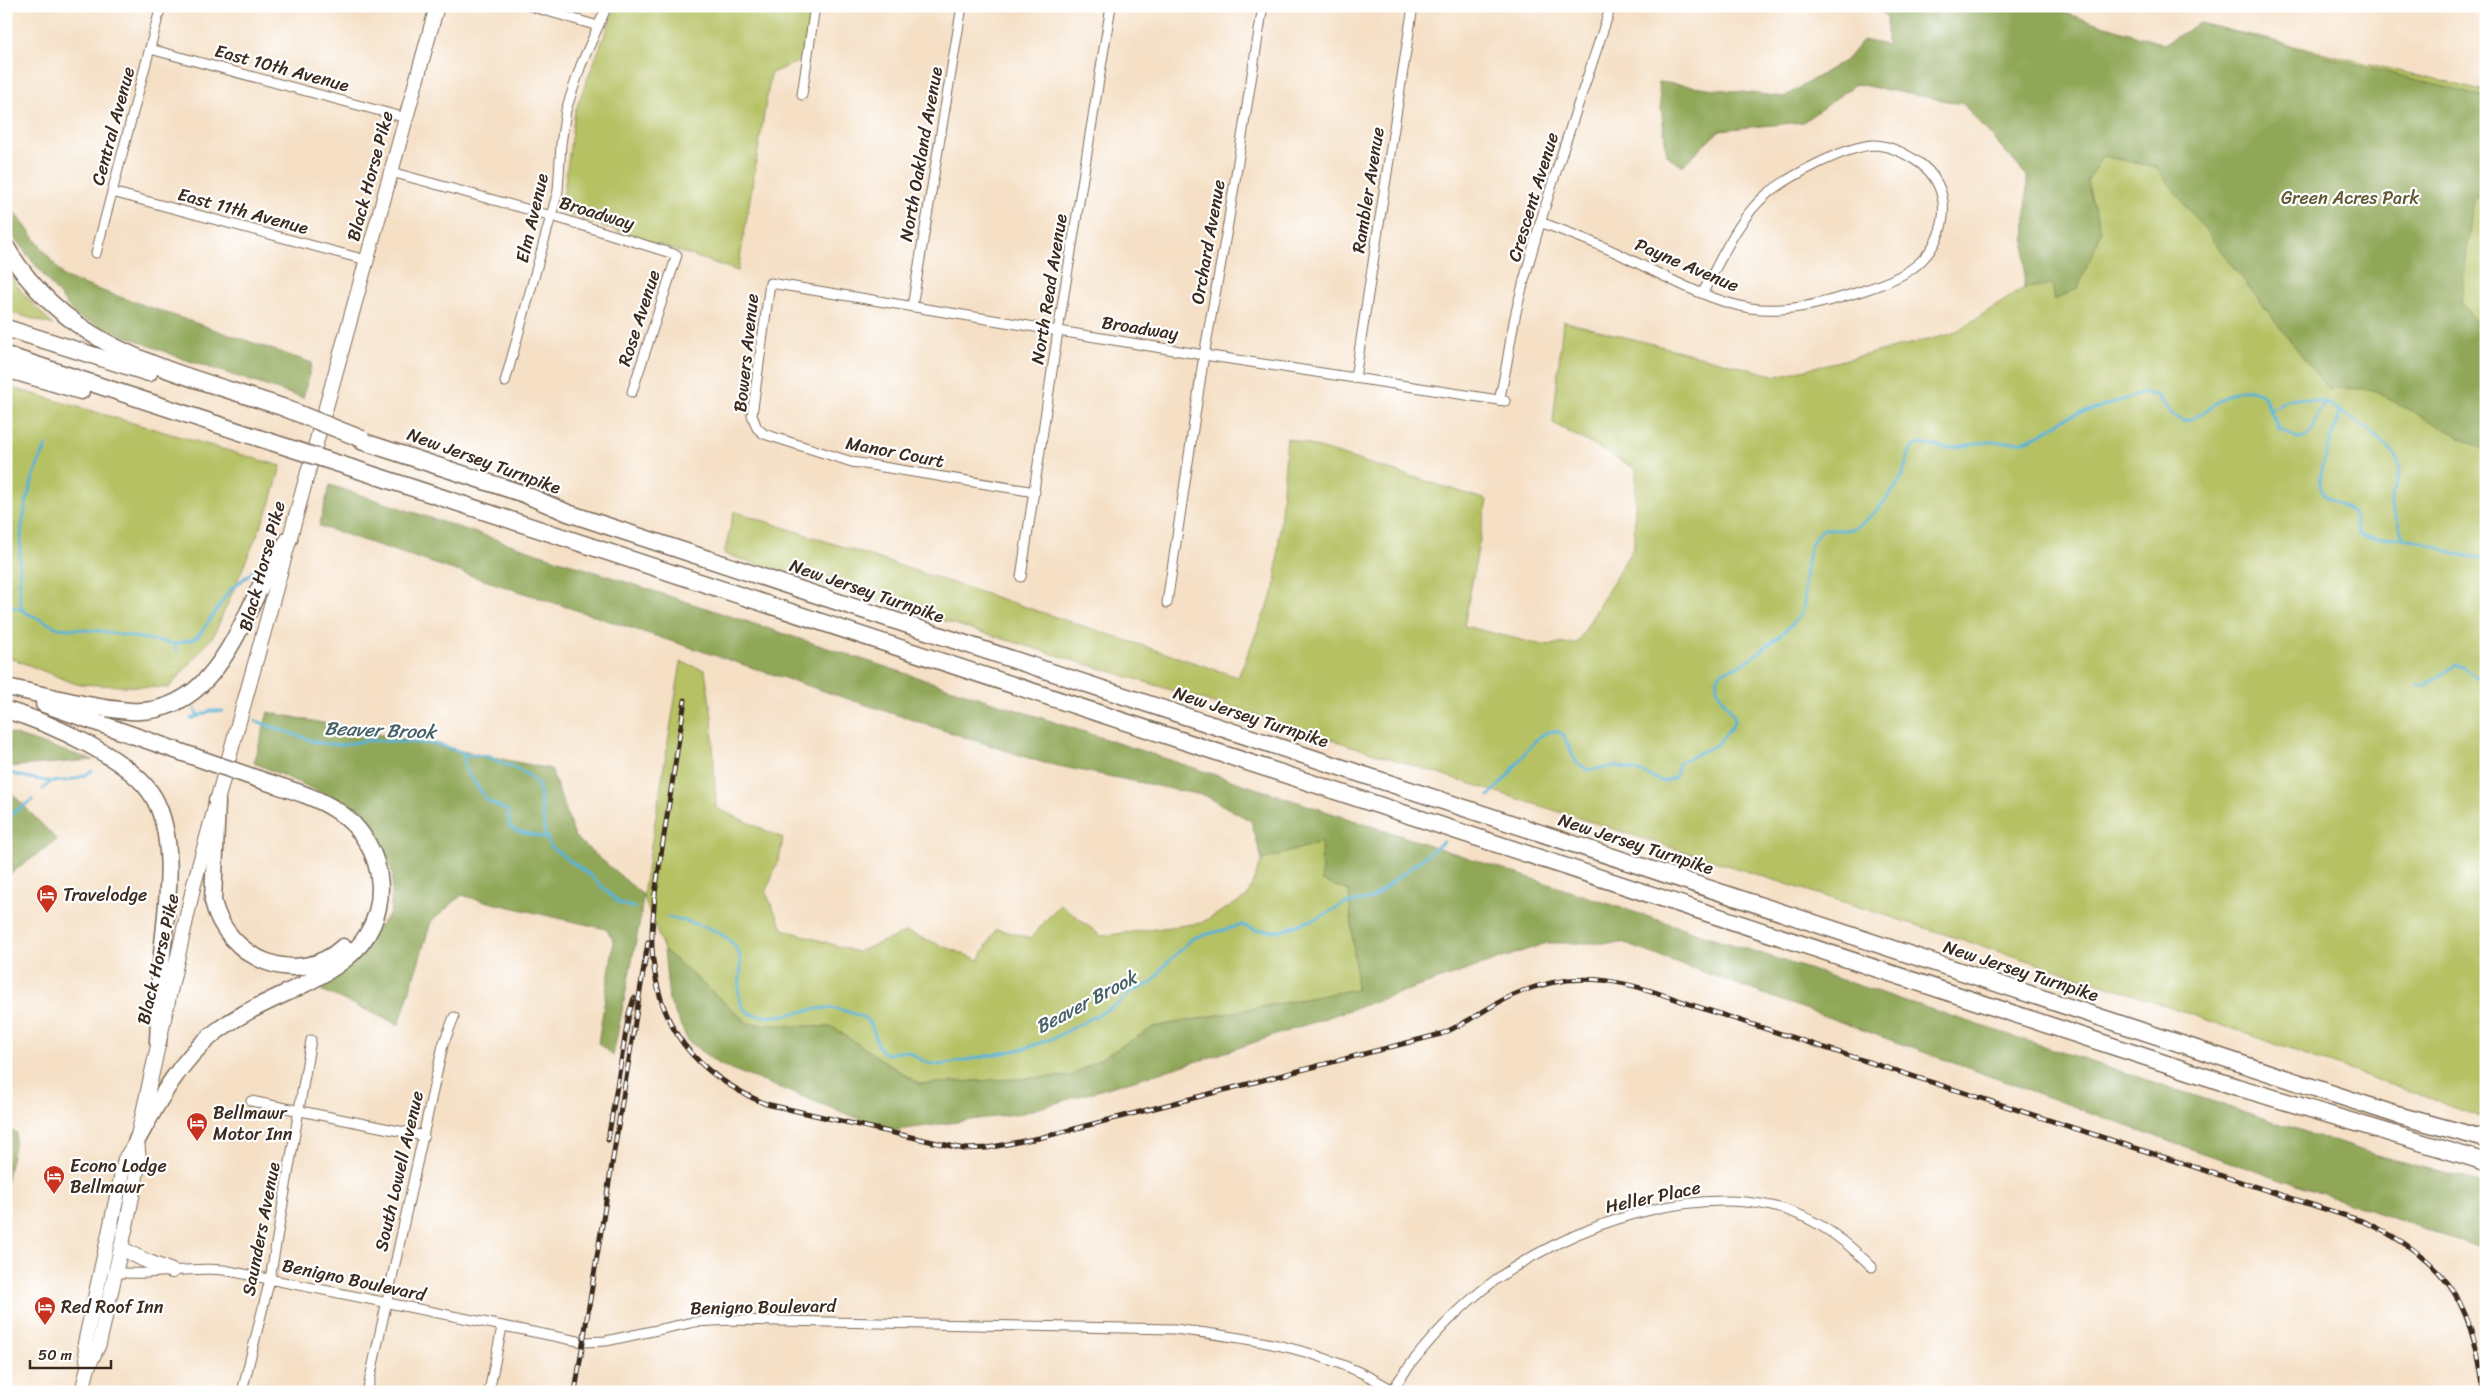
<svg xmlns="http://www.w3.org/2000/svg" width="2492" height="1398" viewBox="0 0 2492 1398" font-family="Sriracha,sans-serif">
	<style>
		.green { fill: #b5c163; stroke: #787640 }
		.forest { fill: #90a759; stroke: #66683c }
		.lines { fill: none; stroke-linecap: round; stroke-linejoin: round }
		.stream { stroke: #56b3d4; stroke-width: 3 }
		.minor-casing { stroke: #7c6a59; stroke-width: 11 }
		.primary-casing { stroke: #7c6a59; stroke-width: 16 }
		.motorway-casing { stroke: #7c6a59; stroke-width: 19 }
		.minor { stroke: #fff; stroke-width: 9 }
		.primary { stroke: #fff; stroke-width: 14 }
		.motorway { stroke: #fff; stroke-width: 16 }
		.rail-casing { stroke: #3b2a1e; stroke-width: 5 }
		.rail { stroke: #fff; stroke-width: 3; stroke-dasharray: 9; stroke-linecap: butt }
		.motorway-bridge-casing { stroke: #7c6a59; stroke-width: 19; stroke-linecap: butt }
		.motorway-bridge { stroke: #fff; stroke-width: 16 }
		.labels { text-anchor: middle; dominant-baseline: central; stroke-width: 4.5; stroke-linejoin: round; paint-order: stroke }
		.street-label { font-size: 18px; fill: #3b2a1e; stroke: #fff }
		.park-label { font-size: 18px; fill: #605733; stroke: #fff }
		.poi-label { font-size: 18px; fill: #3b2a1e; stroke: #fff; text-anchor: start }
		.water-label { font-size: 19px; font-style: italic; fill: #466167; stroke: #fff }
	</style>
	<rect width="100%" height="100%" fill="#fff"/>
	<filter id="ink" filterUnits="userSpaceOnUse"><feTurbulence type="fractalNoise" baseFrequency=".02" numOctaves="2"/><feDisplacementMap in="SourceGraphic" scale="10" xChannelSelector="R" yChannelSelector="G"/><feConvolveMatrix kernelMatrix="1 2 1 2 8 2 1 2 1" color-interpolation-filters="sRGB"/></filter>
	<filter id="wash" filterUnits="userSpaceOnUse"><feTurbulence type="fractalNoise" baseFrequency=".0096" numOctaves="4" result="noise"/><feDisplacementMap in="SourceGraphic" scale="20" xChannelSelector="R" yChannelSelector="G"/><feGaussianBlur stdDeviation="1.12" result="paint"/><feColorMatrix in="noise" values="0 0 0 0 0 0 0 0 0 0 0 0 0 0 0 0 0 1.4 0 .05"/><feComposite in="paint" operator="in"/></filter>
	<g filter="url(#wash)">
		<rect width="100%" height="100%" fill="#f5e0c6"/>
		<g class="green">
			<polygon points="616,6 811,6 803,60 771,73 738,271 561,212 575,111"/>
			<polygon points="2200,23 2486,92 2486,1118 2127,992 1270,720 724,554 734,511 1238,677 1275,588 1287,438 1487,500 1464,626 1542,645 1577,643 1634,546 1636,469 1553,423 1563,321 1777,376 1952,334 2024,288 2052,285 2055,300 2101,232 2087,182 2102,156 2156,167"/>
			<polygon points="6,269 21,291 53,325 6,311"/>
			<polygon points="6,386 281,466 270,505 214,635 169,688 76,684 6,656"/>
			<polygon points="681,662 705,670 712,717 716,808 783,838 780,855 766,893 783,929 857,952 907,932 979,960 996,929 1031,938 1060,904 1101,936 1201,923 1247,897 1262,860 1321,842 1349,891 1357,989 1154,1027 1071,1076 919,1084 832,1027 749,1024 664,950 643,895"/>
		</g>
		<g class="forest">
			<polygon points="1875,6 2042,6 2164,44 2200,23 2486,98 2486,191 2473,200 2461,302 2486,335 2486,451 2370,389 2327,388 2156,167 2102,156 2087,182 2101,232 2078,288 2055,300 2052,285 2024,288 2027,176 1963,104 1856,84 1803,122 1720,130 1682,166 1667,156 1658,82 1784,97 1847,59 1863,40 1887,45 1887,17"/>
			<polygon points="6,201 65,278 312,363 303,398 183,359 76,316 6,228"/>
			<polygon points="330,485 2376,1155 2486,1184 2486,1250 2177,1144 1623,943 1547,943 1205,1059 1022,1113 891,1131 718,1064 688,1041 669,1000 664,950 749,1024 832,1027 919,1084 1071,1076 1154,1027 1357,989 1349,891 1322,881 1321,842 1262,860 1251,821 1206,796 1044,763 319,526"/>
			<polygon points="268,712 551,769 575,837 643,895 640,921 613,1056 598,1043 614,941 606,929 475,899 462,895 431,922 399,1025 321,990 390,914 393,873 364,811 254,763"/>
			<polygon points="6,732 93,760 6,767"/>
			<polygon points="6,787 57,840 6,877"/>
			<polygon points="6,1128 17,1133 6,1182"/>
		</g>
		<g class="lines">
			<g class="stream">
				<polyline points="2271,409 2289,399 2296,398 2328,403 2369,430 2395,455 2398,461 2400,473 2392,495 2392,508 2404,538"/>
				<path d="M 2339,409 C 2339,431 2314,469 2321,488 C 2325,501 2343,503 2351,512 C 2357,518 2355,527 2358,534 C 2366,541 2390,536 2403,538 C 2432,542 2456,558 2486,558"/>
				<polyline points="6,603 58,628 100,631 175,644 194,639 200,634 230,590 256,569"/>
				<path d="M 23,609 L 20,604 C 18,547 20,497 47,445"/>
				<polyline points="174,644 177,651"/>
				<polyline points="2417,686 2425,686 2455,665 2464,667 2475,677 2486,677"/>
				<polyline points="195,709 198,716"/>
				<polyline points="191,719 210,711 223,711"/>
				<polyline points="256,721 319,743 341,745 370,740 437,744 469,755 486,756 519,770 531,777 539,787 545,834 551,847 591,876 619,903 635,908"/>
				<polyline points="463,754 465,769 488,801 508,811 509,826 517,831 546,838"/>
				<path d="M 6,772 C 35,780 65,789 92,771"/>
				<polyline points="43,789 50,782"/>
				<path d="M 1489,796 C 1497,787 1506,779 1513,769 C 1524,756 1542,721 1563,734 L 1576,762 L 1588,770 L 1617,766 L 1643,773 L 1663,782 L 1675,777 L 1680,762 L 1718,744 L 1732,726 L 1735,719 C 1731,706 1715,696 1717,681 C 1718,670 1732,669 1740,665 C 1751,660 1796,623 1801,614 C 1807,602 1803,592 1805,580 C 1806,565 1809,536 1824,529 C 1833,528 1842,532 1851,529 C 1867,525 1896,490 1903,474 C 1908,462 1906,451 1918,444 L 1949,448 L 1989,442 L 2022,442 L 2039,435 L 2070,416 L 2099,408 L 2143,393 L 2157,395 L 2171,414 L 2184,421 C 2215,414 2230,376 2263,395 L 2279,429 L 2300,439 C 2320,435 2310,411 2328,403"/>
				<polyline points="6,818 32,800"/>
				<path d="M 668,917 C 691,923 729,928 739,954 C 746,972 729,1000 749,1013 C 776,1023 802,1008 829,1008 C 840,1009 853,1013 862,1017 C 879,1025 871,1045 886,1054 L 906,1051 L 927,1063 L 940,1065 L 1023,1049 L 1056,1037 L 1118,1004 L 1132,991 L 1152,983 L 1164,966 L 1193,938 L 1242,925 L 1256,930 L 1281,931 L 1320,917 L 1344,904 L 1371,899 L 1443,842"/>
			</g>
		</g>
	</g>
	<g filter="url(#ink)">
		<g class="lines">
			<g class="minor-casing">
				<g id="minor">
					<polyline points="530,6 598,26"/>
					<polyline points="150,49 406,118"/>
					<polyline points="802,95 815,6"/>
					<polyline points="391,172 552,216 677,255 632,392"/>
					<polyline points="112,192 366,260"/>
					<path d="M 1540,222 C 1567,232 1594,242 1619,254 C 1657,272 1709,302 1750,308 C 1789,313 1825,303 1862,291 C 1878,286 1895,280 1910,270 C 1949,244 1958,186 1915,160 C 1904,153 1887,145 1873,145 C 1844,147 1790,176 1767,194 C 1738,218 1721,260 1703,292"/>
					<polyline points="96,253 161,6"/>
					<polyline points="912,307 962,6"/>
					<polyline points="1355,378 1413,6"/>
					<polyline points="505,382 558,191 561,144 566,110 581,65 607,6"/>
					<path d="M 1499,400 C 1508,367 1510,333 1519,300 C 1544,200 1579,104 1611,6"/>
					<polyline points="1035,492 852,462 764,434 757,428 752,415 770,283 1204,355 1505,401"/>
					<polyline points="1021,577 1058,331 1111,6"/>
					<polyline points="1167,603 1204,355 1228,224 1263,6"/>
					<polyline points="251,1101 424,1136"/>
					<path d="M 112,1272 C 150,1277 186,1266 224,1270 L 583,1342 L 606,1341 L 694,1322 L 733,1320 L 1174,1329 C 1251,1338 1329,1349 1396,1392"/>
					<polyline points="242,1392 270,1279 311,1040"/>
					<polyline points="367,1392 443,1045 454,1017"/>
					<polyline points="489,1392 502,1327"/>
					<path d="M 1391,1392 C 1416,1354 1446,1320 1481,1291 C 1561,1226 1720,1168 1816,1223 C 1838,1235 1855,1250 1872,1267"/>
				</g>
			</g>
			<g class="primary-casing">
				<g id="primary">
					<polyline points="121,1248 144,1260 172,1271"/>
					<polyline points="88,1366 85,1343 108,1238 125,1159 137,1140"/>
					<polyline points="82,1392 88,1367 99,1344 128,1217 139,1161 137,1140 194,884 437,6"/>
				</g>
			</g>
			<g class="motorway-casing">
				<g id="motorway">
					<path d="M 6,247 C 68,352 175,371 282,407"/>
					<polyline points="6,328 149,373"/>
					<polyline points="6,355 271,442"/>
					<polyline points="6,369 81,391"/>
					<polyline points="361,441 524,494 568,513 2397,1115 2486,1139"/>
					<polyline points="355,469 2237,1087 2486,1162"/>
					<path d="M 6,687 C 47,695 89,708 130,711 C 211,716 238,630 268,571 C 273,560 282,550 289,539"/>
					<polyline points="44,704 195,757"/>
					<path d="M 6,710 C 48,722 132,759 154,798 C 181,847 163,923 160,978 C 159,999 159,1021 158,1042"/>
					<path d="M 217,801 L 213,901 C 226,958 297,990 343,947"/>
					<path d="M 137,1140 C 158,1102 178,1063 212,1035 C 251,1003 303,991 344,960 C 396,921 390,845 336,810 C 313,795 284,788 258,779"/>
				</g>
			</g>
			<use href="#minor" class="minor"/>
			<use href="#primary" class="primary"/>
			<use href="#motorway" class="motorway"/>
			<g class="rail-casing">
				<g id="rail">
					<path d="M 655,894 C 654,912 651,930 652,948 C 657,1028 694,1073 766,1104 L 964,1149 L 987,1148 L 1039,1138 L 1441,1034 C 1467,1024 1487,1007 1511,996 C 1580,965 1628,982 1695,1006 L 2362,1221 C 2442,1256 2472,1299 2483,1386"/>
					<polyline points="654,900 685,700"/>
					<polyline points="608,1140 629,1013 634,998"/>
					<polyline points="575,1392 648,942"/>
				</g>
			</g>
			<use href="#rail" class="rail"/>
			<g class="motorway-bridge-casing">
				<g id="motorway-bridge">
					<polyline points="282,407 362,439"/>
					<polyline points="271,442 355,469"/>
					<polyline points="195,757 258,779"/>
				</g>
			</g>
			<use href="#motorway-bridge" class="motorway-bridge"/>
		</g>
	</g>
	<defs>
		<g id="hotel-pin" transform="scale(1.125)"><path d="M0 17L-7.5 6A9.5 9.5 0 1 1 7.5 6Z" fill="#c8321e" stroke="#fff"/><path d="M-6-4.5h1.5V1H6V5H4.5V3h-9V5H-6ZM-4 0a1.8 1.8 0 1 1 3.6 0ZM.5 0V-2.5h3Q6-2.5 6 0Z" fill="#fff"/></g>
	</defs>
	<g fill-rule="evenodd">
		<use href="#hotel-pin" x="47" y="895"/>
		<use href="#hotel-pin" x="197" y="1123"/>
		<use href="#hotel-pin" x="54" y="1176"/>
		<use href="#hotel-pin" x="45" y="1307"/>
	</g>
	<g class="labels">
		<g class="street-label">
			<text transform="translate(282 68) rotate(15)">East 10th Avenue</text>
			<text transform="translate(113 126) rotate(-75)">Central Avenue</text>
			<text transform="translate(921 154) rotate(-80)">North Oakland Avenue</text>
			<text transform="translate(370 176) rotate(-75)">Black Horse Pike</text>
			<text transform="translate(1368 190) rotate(-81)">Rambler Avenue</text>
			<text transform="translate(1533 197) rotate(-73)">Crescent Avenue</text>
			<text transform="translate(243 211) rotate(15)">East 11th Avenue</text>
			<text transform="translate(597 213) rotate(17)">Broadway</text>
			<text transform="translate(532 218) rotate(-77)">Elm Avenue</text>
			<text transform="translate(1208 242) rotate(-80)">Orchard Avenue</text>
			<text transform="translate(1687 265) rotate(23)">Payne Avenue</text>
			<text transform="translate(1049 289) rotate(-81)">North Read Avenue</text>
			<text transform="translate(639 318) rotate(-72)">Rose Avenue</text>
			<text transform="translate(1140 328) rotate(9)">Broadway</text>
			<text transform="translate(746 353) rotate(-84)">Bowers Avenue</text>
			<text transform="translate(895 452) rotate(11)">Manor Court</text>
			<text transform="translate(484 461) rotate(20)">New Jersey Turnpike</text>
			<text transform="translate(262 566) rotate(-75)">Black Horse Pike</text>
			<text transform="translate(867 591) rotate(19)">New Jersey Turnpike</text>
			<text transform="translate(1251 717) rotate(18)">New Jersey Turnpike</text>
			<text transform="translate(1636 844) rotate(18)">New Jersey Turnpike</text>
			<text transform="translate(158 959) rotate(-77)">Black Horse Pike</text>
			<text transform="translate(2021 971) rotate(18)">New Jersey Turnpike</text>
			<text transform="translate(399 1171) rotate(-77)">South Lowell Avenue</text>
			<text transform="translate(1653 1197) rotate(-12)">Heller Place</text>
			<text transform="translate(261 1229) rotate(-79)">Saunders Avenue</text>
			<text transform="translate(354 1280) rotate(12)">Benigno Boulevard</text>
			<text transform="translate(763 1307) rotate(-1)">Benigno Boulevard</text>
		</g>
		<g class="park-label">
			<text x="2350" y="198">Green Acres Park</text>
		</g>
		<g class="poi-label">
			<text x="63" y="895">Travelodge</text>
			<text x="213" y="1113">Bellmawr<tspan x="213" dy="21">Motor Inn</tspan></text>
			<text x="70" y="1166">Econo Lodge<tspan x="70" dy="21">Bellmawr</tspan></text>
			<text x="61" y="1307">Red Roof Inn</text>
		</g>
		<g class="water-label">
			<text transform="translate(380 730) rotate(2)">Beaver Brook</text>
			<text transform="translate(1086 1002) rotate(-28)">Beaver Brook</text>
		</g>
	</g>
	<rect width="2492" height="1398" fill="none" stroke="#fff" stroke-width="25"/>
	<path d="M30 1360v8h81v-8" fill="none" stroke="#3b2a1e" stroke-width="2.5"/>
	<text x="38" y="1360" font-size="15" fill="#3b2a1e" stroke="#ffffff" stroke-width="4" paint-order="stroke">50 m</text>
</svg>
